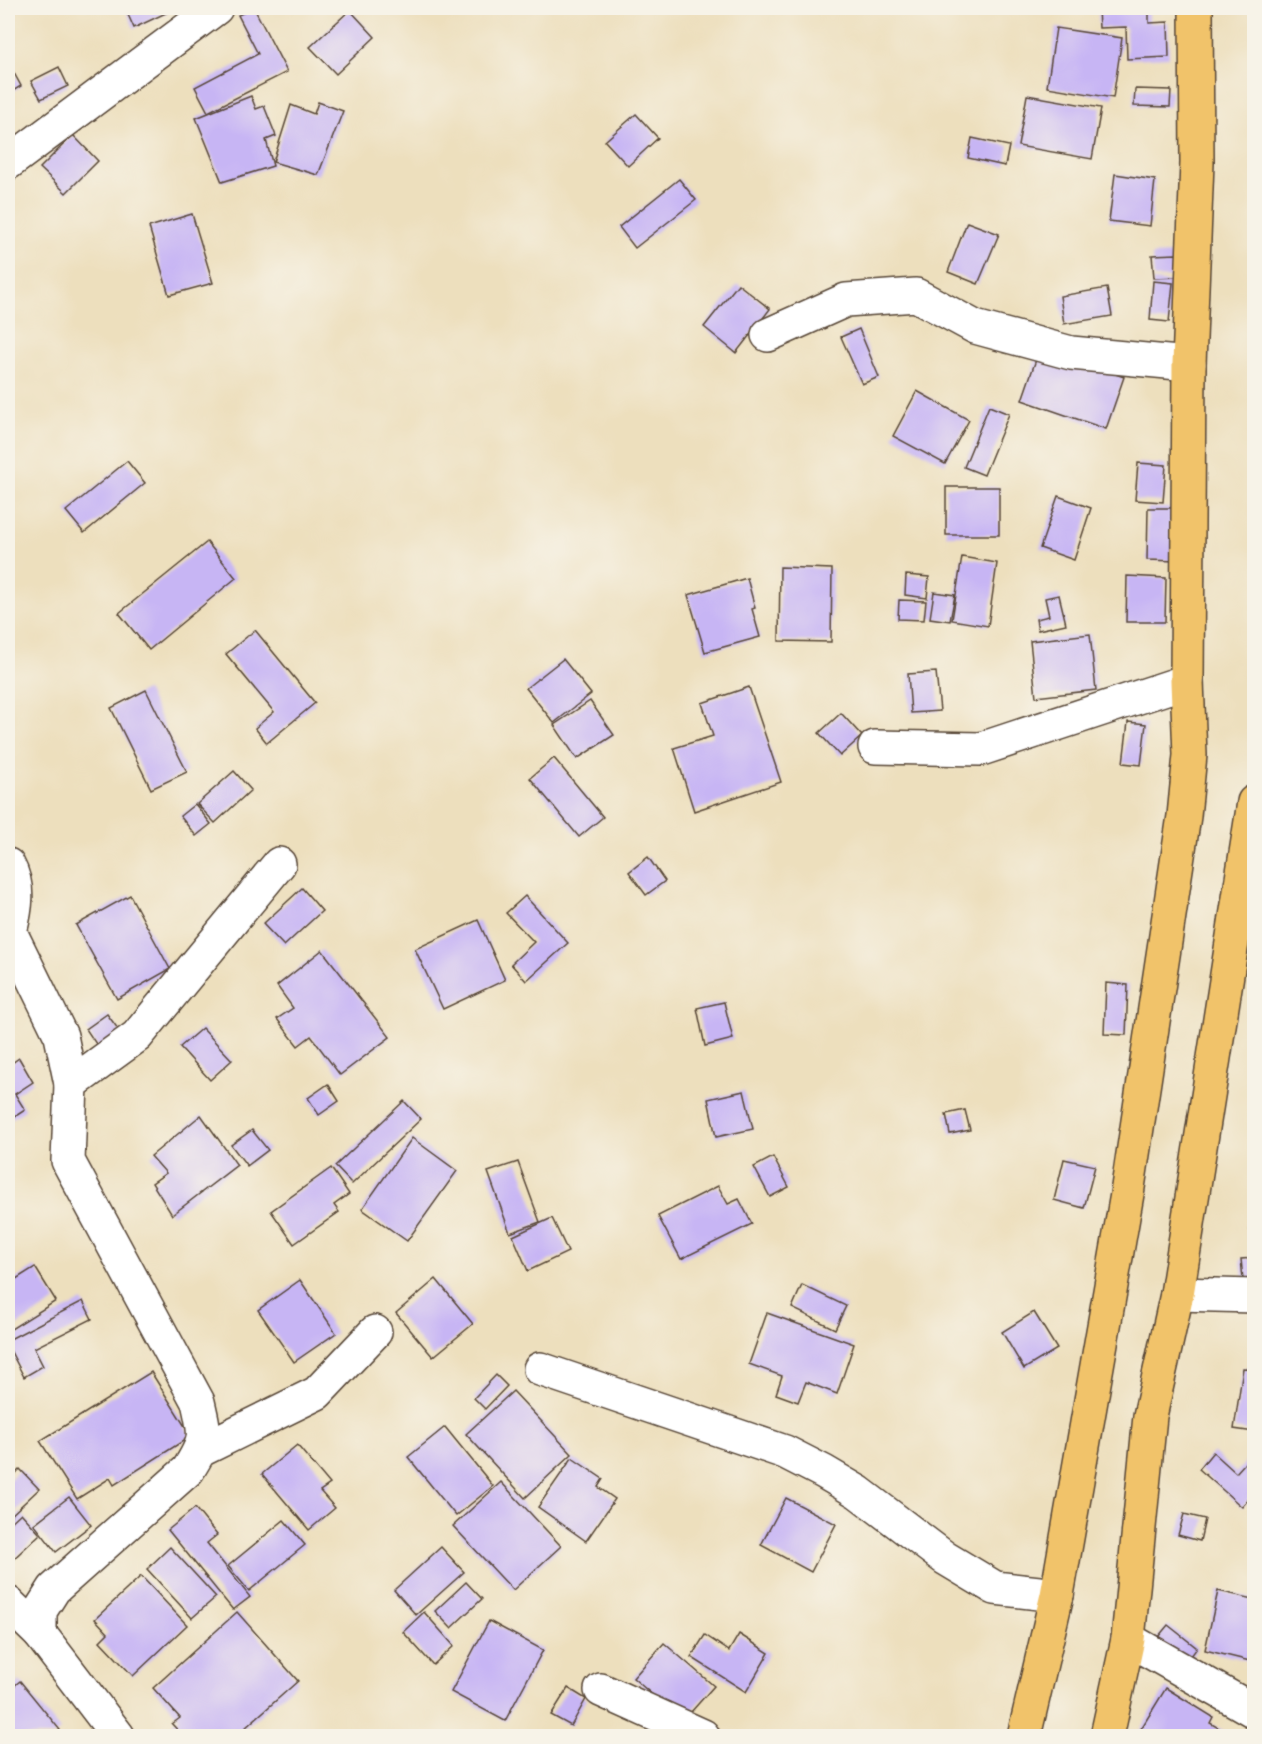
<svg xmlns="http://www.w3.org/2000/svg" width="1262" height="1744" viewBox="0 0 1262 1744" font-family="Mynerve,sans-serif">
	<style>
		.building { fill: #c7b5f4 }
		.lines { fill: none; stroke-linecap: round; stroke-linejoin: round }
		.minor-casing { stroke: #564536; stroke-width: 36 }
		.major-casing { stroke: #564536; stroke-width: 36 }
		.minor { stroke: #fff; stroke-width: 33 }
		.major { stroke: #f1c36a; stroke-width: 33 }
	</style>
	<rect width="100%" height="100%" fill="#f7f3e8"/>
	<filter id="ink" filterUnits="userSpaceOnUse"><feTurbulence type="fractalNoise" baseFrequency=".0167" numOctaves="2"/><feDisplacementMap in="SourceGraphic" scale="12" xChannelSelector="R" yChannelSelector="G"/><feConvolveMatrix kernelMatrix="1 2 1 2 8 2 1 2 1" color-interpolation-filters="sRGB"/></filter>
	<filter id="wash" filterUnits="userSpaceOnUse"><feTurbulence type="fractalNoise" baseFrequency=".008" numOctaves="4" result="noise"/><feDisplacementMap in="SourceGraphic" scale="24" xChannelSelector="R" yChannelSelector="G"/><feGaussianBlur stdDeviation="1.35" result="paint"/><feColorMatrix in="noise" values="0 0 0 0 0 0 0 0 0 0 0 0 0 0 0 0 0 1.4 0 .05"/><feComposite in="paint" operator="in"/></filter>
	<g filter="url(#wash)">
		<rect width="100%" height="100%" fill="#eddfbd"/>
		<g id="blocks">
			<g class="building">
				<polygon points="125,8 165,8 168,12 134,28"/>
				<polygon points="254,8 287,72 208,112 195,87 258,54 238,15"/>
				<polygon points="1098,8 1149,8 1149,23 1168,22 1169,57 1127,59 1126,27 1099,28"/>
				<polygon points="350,10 375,37 336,74 310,47"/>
				<polygon points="1056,28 1122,38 1113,98 1047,87"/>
				<polygon points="8,62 21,86 8,94"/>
				<polygon points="59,67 68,86 41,99 31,81"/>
				<polygon points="1135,89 1171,90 1170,107 1134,106"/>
				<polygon points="1027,95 1101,108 1092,159 1018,146"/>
				<polygon points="251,96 256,109 264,106 276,136 266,140 273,166 222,182 196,118"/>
				<polygon points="318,102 343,111 318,175 273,162 291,105 314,114"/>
				<polygon points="636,114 658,138 628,166 605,141"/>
				<polygon points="73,135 98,161 66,193 40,168"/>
				<polygon points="972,138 1009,146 1005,166 968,158"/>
				<polygon points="1115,174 1155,180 1150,226 1109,221"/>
				<polygon points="679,179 696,200 635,248 619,227"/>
				<polygon points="192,214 213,283 169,295 149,227"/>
				<polygon points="967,222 999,234 978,284 948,272"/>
				<polygon points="1177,254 1179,277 1154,278 1152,255"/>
				<polygon points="1153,281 1173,283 1169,322 1150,320"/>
				<polygon points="738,284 770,309 736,353 704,327"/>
				<polygon points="1107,288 1112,316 1064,324 1060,296"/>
				<polygon points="859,329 879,377 862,384 841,337"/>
				<polygon points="1040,348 1124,377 1106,429 1022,400"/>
				<polygon points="917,391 969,420 945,464 893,436"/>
				<polygon points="989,406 1009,414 984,475 964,467"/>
				<polygon points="127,461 145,483 84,533 66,511"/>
				<polygon points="1138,463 1166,465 1163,502 1135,500"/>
				<rect x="946" y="487" width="53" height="48"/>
				<polygon points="1058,496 1091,508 1074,560 1040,548"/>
				<polygon points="1148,508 1178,508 1177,561 1147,560"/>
				<polygon points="207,542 236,578 149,650 119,613"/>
				<polygon points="962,557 997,563 988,626 952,620"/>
				<polygon points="780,567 832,569 831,642 779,641"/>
				<polygon points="906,575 929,577 927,598 905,595"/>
				<polygon points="1127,576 1166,578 1165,622 1126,622"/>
				<polygon points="747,578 755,608 752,609 760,637 705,652 688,595"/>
				<polygon points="934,592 955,595 950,621 930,618"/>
				<polygon points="1059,595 1066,624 1038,630 1036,619 1049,616 1045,598"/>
				<polygon points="899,600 926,601 924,620 898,619"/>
				<polygon points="255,630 315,703 267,743 255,728 274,712 226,654"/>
				<polygon points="1090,634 1096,690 1036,697 1030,641"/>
				<polygon points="563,659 591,694 554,723 526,688"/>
				<polygon points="936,672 940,711 911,713 908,674"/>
				<polygon points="749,687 781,782 694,811 674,748 713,736 702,703"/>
				<polygon points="146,690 187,772 151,789 111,708"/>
				<polygon points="590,701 614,735 577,759 554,725"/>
				<polygon points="841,713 862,736 840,756 819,733"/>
				<polygon points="1128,722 1146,724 1141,765 1123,763"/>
				<polygon points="554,758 603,817 579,837 530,778"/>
				<polygon points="234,771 251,790 215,823 197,804"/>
				<polygon points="195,804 211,824 196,836 180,816"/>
				<polygon points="648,857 665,881 646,895 629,872"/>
				<polygon points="302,888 322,911 284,946 263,924"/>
				<polygon points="130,895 170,969 117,999 76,925"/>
				<polygon points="525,896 568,943 526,981 511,964 534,942 506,913"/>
				<polygon points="478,920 505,980 443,1009 415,949"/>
				<polygon points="322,950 390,1037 340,1075 311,1036 298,1046 277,1019 293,1008 277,986"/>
				<polygon points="1106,983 1128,985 1126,1035 1104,1034"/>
				<polygon points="724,1002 733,1039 705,1046 697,1008"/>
				<polygon points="107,1014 124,1037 102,1053 86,1029"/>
				<polygon points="202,1028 232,1060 210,1080 180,1047"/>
				<polygon points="19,1058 33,1082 15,1094 25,1110 8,1121 8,1066"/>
				<polygon points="328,1084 339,1101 319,1115 308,1098"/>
				<polygon points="744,1091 753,1129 716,1137 708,1099"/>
				<polygon points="404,1101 421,1119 352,1184 335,1166"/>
				<polygon points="965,1110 970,1130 950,1134 946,1114"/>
				<polygon points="201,1115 237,1165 172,1215 152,1183 166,1173 151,1156"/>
				<polygon points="252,1130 268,1150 247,1166 231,1145"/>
				<polygon points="412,1138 457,1171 407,1241 362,1209"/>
				<polygon points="773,1157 789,1187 770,1197 754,1167"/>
				<polygon points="1064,1159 1095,1166 1084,1208 1054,1200"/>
				<polygon points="518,1162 540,1222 510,1233 488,1172"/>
				<polygon points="331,1168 349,1194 334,1205 339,1212 294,1244 271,1211"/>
				<polygon points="718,1186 728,1204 739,1199 752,1224 681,1259 658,1216"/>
				<polygon points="1249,1215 1254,1215 1254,1238 1250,1238"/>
				<polygon points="552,1218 568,1252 528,1271 513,1236"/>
				<polygon points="1254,1258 1254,1289 1244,1290 1241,1259"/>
				<polygon points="35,1267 56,1301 8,1331 8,1284"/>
				<polygon points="436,1279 473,1324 433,1357 396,1313"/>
				<polygon points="300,1280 336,1333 294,1362 258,1310"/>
				<polygon points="802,1285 846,1306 835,1329 792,1308"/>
				<polygon points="83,1301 92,1319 34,1348 43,1366 24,1377 8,1346 8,1340"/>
				<polygon points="1034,1312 1057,1349 1024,1369 1002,1332"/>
				<polygon points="767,1313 854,1344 837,1394 806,1382 798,1402 776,1394 782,1376 749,1364"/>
				<polygon points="1243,1368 1254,1369 1254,1432 1234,1429"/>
				<polygon points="151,1372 191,1436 114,1485 110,1478 77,1499 40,1441"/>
				<polygon points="496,1375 507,1386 485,1409 474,1398"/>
				<polygon points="513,1391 572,1454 525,1498 466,1434"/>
				<polygon points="445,1427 493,1486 456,1516 408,1457"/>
				<polygon points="297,1445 330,1484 320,1491 335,1508 309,1530 262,1474"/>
				<polygon points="1213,1452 1236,1473 1254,1453 1254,1493 1242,1507 1199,1469"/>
				<polygon points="572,1458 603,1479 598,1487 615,1499 586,1541 538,1507"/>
				<polygon points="20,1469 39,1489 8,1518 8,1481"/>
				<polygon points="501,1482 561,1546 513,1590 453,1526"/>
				<polygon points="69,1497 91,1525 56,1552 34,1524"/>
				<polygon points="786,1498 836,1524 811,1572 761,1545"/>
				<polygon points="195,1508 217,1535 207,1543 250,1597 233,1610 168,1530"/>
				<polygon points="21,1513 40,1534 8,1564 8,1525"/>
				<polygon points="1184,1514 1205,1519 1200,1541 1178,1535"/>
				<polygon points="284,1520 305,1545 249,1591 228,1566"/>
				<polygon points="170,1547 216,1597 192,1618 147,1569"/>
				<polygon points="441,1547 464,1572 416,1615 394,1590"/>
				<polygon points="141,1576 187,1625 133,1676 100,1641 108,1633 95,1619"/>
				<polygon points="466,1582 482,1599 451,1628 435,1611"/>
				<polygon points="1218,1591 1254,1599 1254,1662 1205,1650"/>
				<polygon points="237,1612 298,1681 236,1736 183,1736 172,1724 180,1718 153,1688"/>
				<polygon points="424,1612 454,1646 433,1665 403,1632"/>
				<polygon points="489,1621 543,1650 505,1721 451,1692"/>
				<polygon points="1168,1625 1197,1648 1183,1667 1153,1643"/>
				<polygon points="739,1634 769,1653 746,1692 691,1657 705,1635 729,1651"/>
				<polygon points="664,1643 714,1686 683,1721 633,1678"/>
				<polygon points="20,1681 60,1730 52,1736 8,1736 8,1691"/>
				<polygon points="568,1688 586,1699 571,1726 551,1715"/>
				<polygon points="1166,1688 1213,1717 1210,1723 1232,1736 1146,1736 1139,1732"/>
			</g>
		</g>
	</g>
	<g filter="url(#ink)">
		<use href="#blocks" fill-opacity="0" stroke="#564536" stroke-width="1.5"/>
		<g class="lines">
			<g class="minor-casing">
				<g id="minor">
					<polyline points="8,163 216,8"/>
					<polyline points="768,335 846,300 916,295 975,327 1071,353 1189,364"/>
					<polyline points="875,747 981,749 1187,681"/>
					<path d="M 8,865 C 20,887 16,909 10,932 L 61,1036 L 71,1084 L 68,1161 L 198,1402 C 206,1436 207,1440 188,1470 L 54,1589 L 40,1611 L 40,1634 L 118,1736"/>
					<polyline points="71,1084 137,1036 279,864"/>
					<polyline points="1177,1294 1254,1296"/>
					<polyline points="540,1369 785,1452 824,1472 858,1492 945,1558 995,1588 1057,1595"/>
					<polyline points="201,1450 317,1393 375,1332"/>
					<polyline points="8,1603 40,1634"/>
					<polyline points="1128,1639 1254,1711"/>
					<polyline points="601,1690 703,1736"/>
				</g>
			</g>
			<g class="major-casing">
				<g id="major">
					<polyline points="1024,1736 1057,1595 1127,1194 1184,816 1190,755 1187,681 1189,364 1197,163 1196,8"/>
					<polyline points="1107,1736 1128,1639 1150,1416 1177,1294 1254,802"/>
				</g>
			</g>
			<use href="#minor" class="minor"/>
			<use href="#major" class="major"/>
		</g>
	</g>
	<rect width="1262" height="1744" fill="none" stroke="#f7f3e8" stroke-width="30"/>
</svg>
